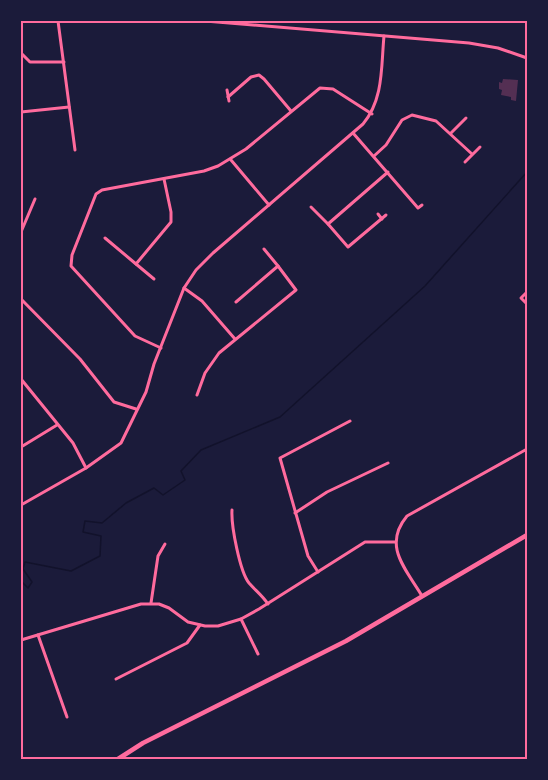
<svg xmlns="http://www.w3.org/2000/svg" width="548" height="780" viewBox="0 0 548 780" font-family="Jost,sans-serif">
	<style>
		.lines { fill: none; stroke-linecap: round; stroke-linejoin: round }
		.stream { stroke: #12122b; stroke-width: 1.5 }
		.building { fill: #542f53 }
		.minor { stroke: #ff6b9d; stroke-width: 3 }
		.primary { stroke: #ff6b9d; stroke-width: 4.5 }
		.neatline { fill: none; stroke: #ff6b9d; stroke-width: 2 }
	</style>
	<rect width="100%" height="100%" fill="#1b1b3a"/>
	<g class="lines">
		<polyline class="stream" points="21,581 28,588 32,582 23,569 25,562 71,571 100,556 101,536 83,532 85,521 102,523 126,503 154,488 163,495 185,480 181,471 201,450 280,417 425,286 527,172"/>
	</g>
	<polygon class="building" points="503,79 518,80 516,101 511,100 511,97 501,95 502,90 499,89 499,82 502,83"/>
	<g class="lines">
		<g class="minor">
			<polyline points="58,21 75,150"/>
			<polyline points="205,21 469,43 498,48 527,58"/>
			<polyline points="21,53 30,62 64,62"/>
			<polyline points="227,90 229,101"/>
			<polyline points="228,97 251,77 259,75 264,79 291,111"/>
			<polyline points="21,112 69,107"/>
			<polyline points="353,133 418,208 422,205"/>
			<polyline points="451,133 466,118"/>
			<polyline points="374,156 386,145 402,120 412,115 436,121 472,154"/>
			<polyline points="231,160 269,205"/>
			<polyline points="465,162 480,147"/>
			<polyline points="311,207 328,224"/>
			<polyline points="378,214 382,219"/>
			<polyline points="386,215 348,247 328,224 388,172"/>
			<polyline points="21,232 35,199"/>
			<polyline points="105,238 136,264 171,222 171,212 164,179"/>
			<polyline points="264,249 278,266"/>
			<polyline points="136,264 154,279"/>
			<polyline points="184,288 202,301 235,339"/>
			<polyline points="526,293 521,298 527,304"/>
			<polyline points="21,299 80,359 114,402 136,409"/>
			<polyline points="161,348 135,336 71,266 72,255 96,194 102,190 204,171 218,166 246,149 320,88 333,89 372,114"/>
			<polyline points="21,379 73,443 86,468"/>
			<polyline points="197,395 205,373 219,353 296,290 278,266 236,302"/>
			<polyline points="21,447 57,425"/>
			<path d="M 21,505 L 86,468 L 121,443 L 146,392 L 154,364 L 184,288 L 196,270 L 213,253 L 363,124 C 384,99 381,66 384,36"/>
			<path d="M 232,510 C 231,526 240,572 249,583 C 256,591 262,595 268,604"/>
			<polyline points="295,513 327,492 388,463"/>
			<polyline points="318,572 308,556 280,458 350,421"/>
			<path d="M 422,596 C 406,569 382,546 407,516 L 527,449"/>
			<polyline points="151,603 158,556 165,544"/>
			<polyline points="241,619 258,654"/>
			<polyline points="38,635 67,717"/>
			<polyline points="21,640 141,604 159,604 169,608 188,622 205,626 218,626 241,619 259,609 365,542 395,542"/>
			<polyline points="116,679 187,643 200,625"/>
		</g>
		<polyline class="primary" points="118,759 143,743 346,641 527,535"/>
	</g>
	<rect width="548" height="780" fill="none" stroke="#1b1b3a" stroke-width="45"/>
	<rect x="22" y="22" width="504" height="736" class="neatline"/>
</svg>
